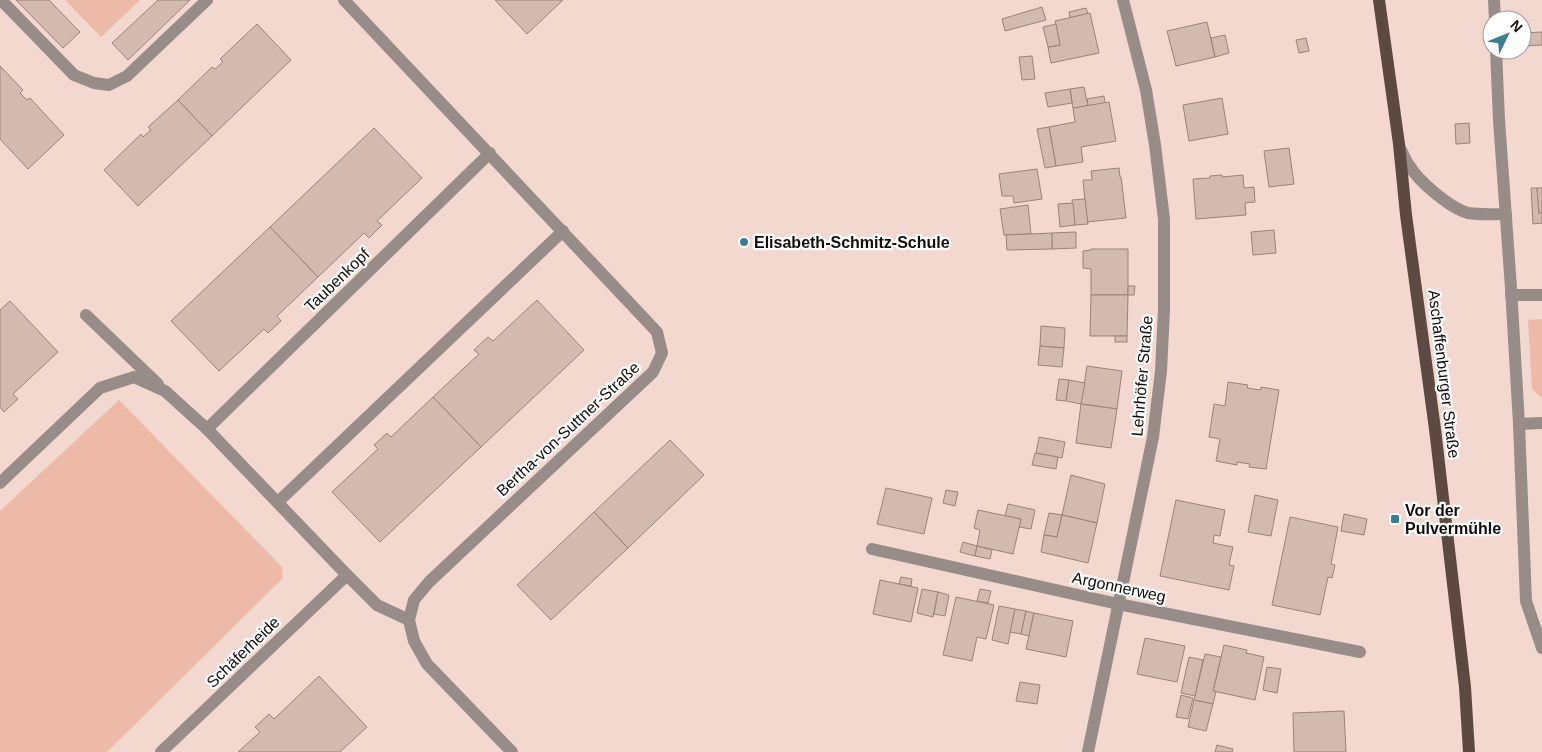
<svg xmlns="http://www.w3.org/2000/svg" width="1542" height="752" viewBox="0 0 1542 752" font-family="Helvetica,sans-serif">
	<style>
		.green { fill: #edbaa8 }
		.building { fill: #d3bab0; stroke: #9b837a }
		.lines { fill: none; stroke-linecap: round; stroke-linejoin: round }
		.street { stroke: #978c88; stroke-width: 12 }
		.primary { stroke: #5b4942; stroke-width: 12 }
		.poi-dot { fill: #3e7e92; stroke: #fff; stroke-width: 2 }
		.labels { text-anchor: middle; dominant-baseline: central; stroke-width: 4.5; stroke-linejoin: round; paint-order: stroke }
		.poi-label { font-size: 16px; font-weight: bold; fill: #130b08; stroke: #fff; text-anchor: start }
		.street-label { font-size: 16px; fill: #130b08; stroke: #fff }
	</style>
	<rect width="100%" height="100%" fill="#f2d8ce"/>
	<g class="green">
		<polygon points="65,0 140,0 101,37"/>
		<polygon points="1542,319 1542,398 1532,389 1528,320"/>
		<polygon points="119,400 282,567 283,578 107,752 0,752 0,511"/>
	</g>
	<g class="building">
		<polygon points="16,0 49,0 80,32 63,48"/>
		<polygon points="158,0 190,0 128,60 112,43"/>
		<polygon points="495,0 563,0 527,34"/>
		<polygon points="1042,7 1046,20 1005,31 1002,19"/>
		<polygon points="1086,8 1088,14 1070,18 1069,12"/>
		<polygon points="1090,13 1099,53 1051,63 1048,47 1060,45 1055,21"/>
		<polygon points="1207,22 1215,57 1176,66 1167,31"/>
		<polygon points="257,24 291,60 212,136 178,100 212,67 215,69 223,62 220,59"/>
		<polygon points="1056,24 1060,45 1048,47 1043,27"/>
		<polygon points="1542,32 1542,45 1525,46 1524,33"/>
		<polygon points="1225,35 1229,53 1215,57 1211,38"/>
		<polygon points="1306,38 1309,51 1299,53 1296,40"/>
		<polygon points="1032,56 1035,79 1022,80 1019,57"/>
		<polygon points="0,66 23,90 20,93 27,100 30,98 64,135 28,169 0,139"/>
		<polygon points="1084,87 1088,106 1073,108 1070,89"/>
		<polygon points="1070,89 1072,103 1048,107 1045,93"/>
		<polygon points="1104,96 1105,103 1088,106 1087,99"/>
		<polygon points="1222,98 1228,134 1189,141 1183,105"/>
		<polygon points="178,100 212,136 138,206 104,170 141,134 143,137 151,130 148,127"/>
		<polygon points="1109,102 1116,141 1081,147 1083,162 1056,166 1049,127 1075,122 1073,108"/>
		<polygon points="1469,123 1470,143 1456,144 1455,124"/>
		<polygon points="1049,127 1056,166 1045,168 1037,129"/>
		<polygon points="374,128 422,178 377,221 382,225 369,238 364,233 318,277 270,227"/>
		<polygon points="1289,148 1294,184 1269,187 1264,151"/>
		<polygon points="1119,168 1120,177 1121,177 1126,218 1087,222 1083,180 1092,180 1091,171"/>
		<polygon points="1037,169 1042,199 1014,203 1013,196 1002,196 999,174"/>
		<polygon points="1222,175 1222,177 1243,175 1244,188 1254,187 1255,202 1245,203 1246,215 1196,219 1193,179 1210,178 1210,176"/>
		<polygon points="1531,188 1537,188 1539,213 1542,213 1542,223 1533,224"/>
		<polygon points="1537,188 1542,188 1542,213 1539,213"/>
		<polygon points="1085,199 1088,224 1075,225 1072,200"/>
		<polygon points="1073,203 1075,225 1060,227 1058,204"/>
		<polygon points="1028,205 1031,234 1004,235 1000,209"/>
		<polygon points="270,227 318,277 277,316 281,321 268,333 264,329 219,371 171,321"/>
		<polygon points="1274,230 1276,253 1253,255 1251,232"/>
		<polygon points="1076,232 1076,248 1052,249 1052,233"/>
		<polygon points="1052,233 1052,249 1007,250 1006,235"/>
		<polygon points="1091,249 1128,249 1128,295 1091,295 1091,269 1083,268 1083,251 1091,250"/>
		<polygon points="1128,286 1135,286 1134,295 1128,295"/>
		<polygon points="1091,295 1128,295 1127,336 1090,336"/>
		<polygon points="537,300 584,350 481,447 433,397 479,354 474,350 488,337 493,341"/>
		<polygon points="10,301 58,352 13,394 18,399 4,412 0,407 0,310"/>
		<polygon points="1041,326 1065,328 1064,348 1040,346"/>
		<rect x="1115" y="336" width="12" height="6"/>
		<polygon points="1040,346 1064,348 1062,367 1038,365"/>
		<polygon points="1087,366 1122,371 1117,409 1081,404"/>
		<polygon points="1059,379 1069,380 1066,401 1056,400"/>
		<polygon points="1069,380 1085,383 1081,404 1066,401"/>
		<polygon points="1228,382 1248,385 1247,388 1261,390 1261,387 1279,390 1266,469 1249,467 1250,464 1237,462 1237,465 1216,461 1220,439 1209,437 1214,404 1225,406"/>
		<polygon points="433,397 481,447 380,542 332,492 378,449 374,445 387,433 391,437"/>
		<polygon points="1081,404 1117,409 1111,448 1076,443"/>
		<polygon points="1039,437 1065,442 1062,458 1036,453"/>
		<polygon points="670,440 704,475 628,548 594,512"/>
		<polygon points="1035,453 1058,457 1056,469 1032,465"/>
		<polygon points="1071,475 1105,484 1097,523 1062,515"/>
		<polygon points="886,488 932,498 924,534 877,524"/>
		<polygon points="946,490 958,492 955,506 943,503"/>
		<polygon points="1255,495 1278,500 1271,536 1248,532"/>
		<polygon points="1176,500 1225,510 1220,536 1214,535 1213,543 1233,547 1229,565 1234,566 1229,590 1160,576"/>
		<polygon points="1008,504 1035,510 1031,529 1019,527 1021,519 1005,516"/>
		<polygon points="978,510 1021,519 1013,554 977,546 980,530 974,528"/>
		<polygon points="594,512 628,548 551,620 517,585"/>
		<polygon points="1049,513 1062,515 1057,537 1044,535"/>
		<polygon points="1344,514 1367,519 1364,535 1341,531"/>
		<polygon points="1062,515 1097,523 1088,563 1041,552 1044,535 1057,537"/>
		<polygon points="1290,517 1338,527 1331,564 1335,565 1332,578 1328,577 1320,615 1272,605"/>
		<polygon points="963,542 977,546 975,556 960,552"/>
		<polygon points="977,546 992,550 990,559 975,556"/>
		<polygon points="901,577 912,579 911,586 899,584"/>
		<polygon points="880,580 918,588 911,622 873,614"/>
		<polygon points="922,589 938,592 933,617 917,613"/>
		<polygon points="980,589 991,591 988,603 977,601"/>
		<polygon points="938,592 949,595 945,616 934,614"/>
		<polygon points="956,597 994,605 986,639 977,637 972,661 943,655"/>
		<polygon points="999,606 1015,609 1008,644 992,640"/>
		<polygon points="1015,609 1026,611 1021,634 1010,632"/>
		<polygon points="1026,611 1034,613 1029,636 1021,634"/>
		<polygon points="1034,613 1073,621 1066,657 1026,649"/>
		<polygon points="1145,638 1185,646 1177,682 1137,674"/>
		<polygon points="1224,645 1247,650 1246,653 1264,657 1255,700 1213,691"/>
		<polygon points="1205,654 1221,657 1213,691 1216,691 1213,704 1194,700"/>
		<polygon points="1189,657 1203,660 1195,696 1181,693"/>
		<polygon points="1267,667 1281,669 1277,693 1263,690"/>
		<polygon points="319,676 367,727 340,752 238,752 260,732 255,727 269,714 274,719"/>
		<polygon points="1020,682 1040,685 1037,704 1016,701"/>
		<polygon points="1181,695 1193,698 1188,719 1176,717"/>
		<polygon points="1194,700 1213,704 1206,731 1188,727"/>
		<polygon points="1344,711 1346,752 1294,752 1293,713"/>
		<polygon points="1217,745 1233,749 1232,752 1215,752"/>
	</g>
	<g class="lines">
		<g class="street">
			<polyline points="1,0 74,75 94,83 109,85 127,76 207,0"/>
			<polyline points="344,0 657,332 662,353 653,372 429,582 414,600 409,620 414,641 427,664 512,752"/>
			<polyline points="1494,0 1495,20"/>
			<polyline points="1496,50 1499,120 1511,288 1519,424 1526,601 1542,648"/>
			<path d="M 1400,148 C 1403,153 1405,160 1409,165 C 1418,181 1450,208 1468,213 C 1481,215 1493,214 1506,214"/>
			<polyline points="1511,295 1542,295"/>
			<polyline points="86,315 158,384"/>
			<polyline points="1519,424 1542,423"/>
			<polyline points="207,429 490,153"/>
			<polyline points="0,483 100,388 134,377 165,391 207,429 347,575 377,605 409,620"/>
			<polyline points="278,502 563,231"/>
			<polyline points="872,549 1118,604 1360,652"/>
			<polyline points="161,752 347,575"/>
			<polyline points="1088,752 1153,437 1161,371 1164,310 1164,219 1155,145 1146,90 1123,0"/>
		</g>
		<polyline class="primary" points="1379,0 1399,144 1406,215 1435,429 1465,687 1469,752"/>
	</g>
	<g class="poi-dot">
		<circle cx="744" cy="242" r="5"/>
		<rect x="1390" y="514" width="10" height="10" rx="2.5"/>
	</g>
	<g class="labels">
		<g class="poi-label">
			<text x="754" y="242">Elisabeth-Schmitz-Schule</text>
			<text x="1405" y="510">Vor der<tspan x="1405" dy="18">Pulvermühle</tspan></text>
		</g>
		<g class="street-label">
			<text transform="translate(337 280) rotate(-44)">Taubenkopf</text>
			<text transform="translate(1444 374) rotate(83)">Aschaffenburger Straße</text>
			<text transform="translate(1142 376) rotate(-85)">Lehrhöfer Straße</text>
			<text transform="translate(568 429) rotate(-43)">Bertha-von-Suttner-Straße</text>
			<text transform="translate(1119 587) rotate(12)">Argonnerweg</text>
			<text transform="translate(243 652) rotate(-44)">Schäferheide</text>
		</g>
	</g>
	<g transform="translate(1507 35) rotate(47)"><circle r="24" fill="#ffffff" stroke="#a19d9c"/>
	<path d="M0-4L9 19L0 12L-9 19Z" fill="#3e7e92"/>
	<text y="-8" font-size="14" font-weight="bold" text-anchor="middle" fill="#130b08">N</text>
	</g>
</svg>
